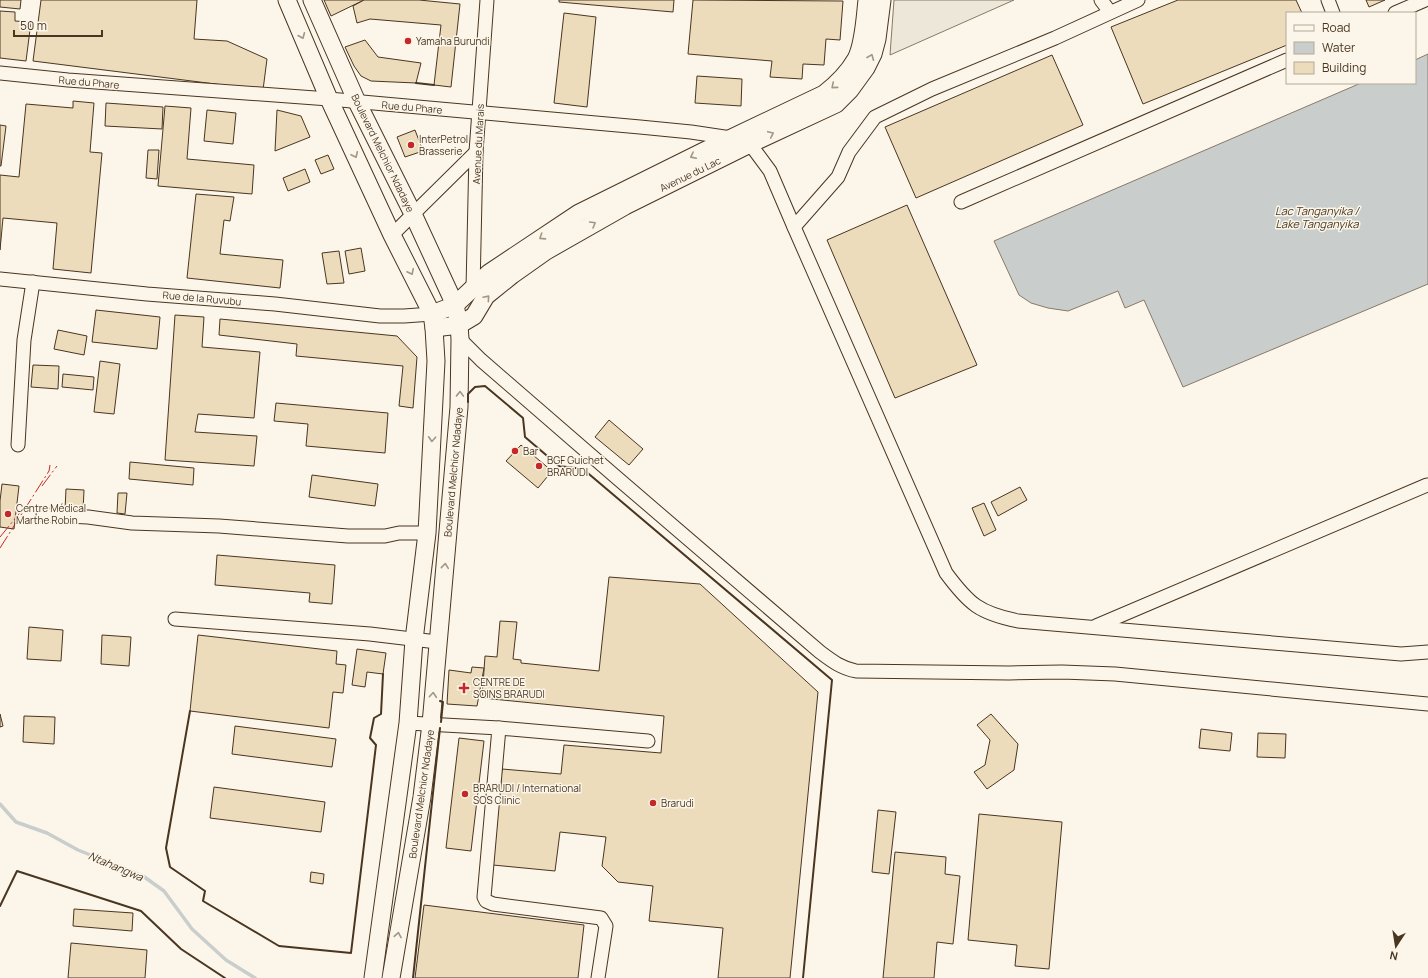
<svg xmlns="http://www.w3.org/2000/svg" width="1428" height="978" viewBox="0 0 1428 978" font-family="Manrope,sans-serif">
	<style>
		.parking { fill: #ede7d9; stroke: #887966 }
		.water { fill: #c9cecd; stroke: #887966 }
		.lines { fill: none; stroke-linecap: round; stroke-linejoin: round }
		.stream { stroke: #c9cecd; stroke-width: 3.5 }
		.building { fill: #ecdcbc; stroke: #4a3520 }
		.minor-casing { stroke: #4a3520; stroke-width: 15 }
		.major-casing { stroke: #4a3520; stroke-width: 19 }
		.minor { stroke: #fbf6e9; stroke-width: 13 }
		.major { stroke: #fbf6e9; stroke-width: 17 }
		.wall { stroke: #4a3520; stroke-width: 2 }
		.power { stroke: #c62828; stroke-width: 1; stroke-dasharray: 14 3 2 3; stroke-linecap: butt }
		.oneway { stroke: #a29684 }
		.poi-dot { fill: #c62828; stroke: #fbf6e9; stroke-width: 1.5 }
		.labels { text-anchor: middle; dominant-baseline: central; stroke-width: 3; stroke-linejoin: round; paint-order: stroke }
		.poi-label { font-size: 10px; fill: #4a3520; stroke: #fbf6e9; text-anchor: start }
		.street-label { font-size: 10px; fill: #4a3520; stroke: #fbf6e9 }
		.water-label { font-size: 11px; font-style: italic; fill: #4a3520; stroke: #fbf6e9 }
	</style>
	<rect width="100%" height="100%" fill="#fbf6e9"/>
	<polygon class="parking" points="894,0 1014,0 890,55"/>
	<polygon class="water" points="1428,54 1428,284 1183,387 1144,300 1125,308 1118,291 1068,311 1048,308 1031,303 1019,295 994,241 1361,83 1415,83 1415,60"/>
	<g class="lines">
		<polyline class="stream" points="0,804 16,822 47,833 78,850 143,876 164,891 192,929 226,960 255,978"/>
	</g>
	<g class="building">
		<polygon points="0,0 21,0 20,9 0,7"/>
		<polygon points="41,0 197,0 194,39 227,41 267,59 263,90 33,61"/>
		<polygon points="324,0 364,0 331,16"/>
		<polygon points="364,0 419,0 460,4 451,87 434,85 441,25 370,19 357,23 353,6"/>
		<polygon points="559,0 674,0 673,12 559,2"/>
		<polygon points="693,0 843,1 840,40 826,39 824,65 803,64 802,79 770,77 772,61 688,54"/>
		<polygon points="1178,0 1296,0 1302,13 1287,13 1287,45 1143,104 1111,27"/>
		<polygon points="1366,0 1385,0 1369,7"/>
		<polygon points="0,11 15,12 15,21 31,22 26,61 0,58"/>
		<polygon points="564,13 596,17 587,107 554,103"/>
		<polygon points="365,40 378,57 421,63 416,83 371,81 361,76 354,66 345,47"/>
		<polygon points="1052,55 1083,125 916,198 885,127"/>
		<polygon points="697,76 742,79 741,106 695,103"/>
		<polygon points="73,101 94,103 90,152 102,153 91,273 53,269 57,223 3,218 0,250 0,175 19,177 26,104 73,108"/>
		<polygon points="106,103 163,107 162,129 105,126"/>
		<polygon points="165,106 191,108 187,159 254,165 252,194 158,186"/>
		<polygon points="207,110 236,113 233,144 204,141"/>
		<polygon points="277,110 301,116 310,137 275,151"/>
		<polygon points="0,125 6,126 1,166 0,166"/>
		<polygon points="415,130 423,151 405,157 397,137"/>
		<polygon points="148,150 159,150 157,179 146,178"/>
		<polygon points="328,155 334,169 321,174 315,160"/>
		<polygon points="305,169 310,182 288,191 283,178"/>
		<polygon points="196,194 234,197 230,221 224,220 220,254 283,260 280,288 187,278"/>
		<polygon points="907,205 977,365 895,398 827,240"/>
		<polygon points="361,248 365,271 349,274 345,251"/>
		<polygon points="339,251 344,283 327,284 322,253"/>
		<polygon points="96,310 160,317 157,349 92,342"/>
		<polygon points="175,315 204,317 202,347 260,352 254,418 198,414 195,432 257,436 254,466 165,460"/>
		<polygon points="220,319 397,336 417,357 413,408 399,406 403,366 296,356 297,344 219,335"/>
		<polygon points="58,330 87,336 84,355 54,349"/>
		<polygon points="100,361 120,364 114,414 94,412"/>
		<polygon points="33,365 59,366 58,389 31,387"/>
		<polygon points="63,374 94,377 93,390 62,387"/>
		<polygon points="276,403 388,413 385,453 306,446 308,424 274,421"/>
		<polygon points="609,420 643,449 629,465 595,437"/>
		<polygon points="521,445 552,471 538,488 506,461"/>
		<polygon points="130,462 194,468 193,485 129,479"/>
		<polygon points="312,475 378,484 375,506 309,497"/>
		<polygon points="2,484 19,486 14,529 0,527 0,501"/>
		<polygon points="1020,487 1027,500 998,516 991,502"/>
		<polygon points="66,489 84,490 83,511 65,510"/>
		<polygon points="118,493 127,493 125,514 117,513"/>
		<polygon points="984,503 996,530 984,536 972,508"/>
		<polygon points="217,555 335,565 332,604 309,602 310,593 215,585"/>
		<polygon points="609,577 700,584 818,692 790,978 718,978 723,928 649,921 653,886 618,882 602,866 606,837 560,832 555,871 493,865 502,769 561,774 564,745 661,753 664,716 482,698 485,656 497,657 500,621 517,622 513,659 521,660 521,663 599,671"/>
		<polygon points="29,627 63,630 61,661 27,659"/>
		<polygon points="102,635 131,637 129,666 101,664"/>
		<polygon points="198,635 337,651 336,664 346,665 343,693 333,692 329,728 190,711"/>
		<polygon points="357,649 386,653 383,674 367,672 365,687 352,685"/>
		<polygon points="472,667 484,668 477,706 447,704 449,670 471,673"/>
		<polygon points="0,714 3,726 0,727"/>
		<polygon points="991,714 1018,744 1014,770 987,789 974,772 985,765 990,740 977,725"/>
		<polygon points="24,716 55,717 54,744 23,742"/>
		<polygon points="235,726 336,739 332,767 232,754"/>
		<polygon points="1201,729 1232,733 1230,751 1199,748"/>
		<polygon points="1258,733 1286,734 1285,758 1257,757"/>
		<polygon points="459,738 484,741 471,851 446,848"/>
		<polygon points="214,787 325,802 321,832 210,818"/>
		<polygon points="878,810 896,812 889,874 872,872"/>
		<polygon points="979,814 1062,822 1049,969 1015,966 1017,945 968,940"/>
		<polygon points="895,852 946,857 945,874 960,876 953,944 937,942 934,978 883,978"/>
		<polygon points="311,872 324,874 323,884 310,882"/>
		<polygon points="424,905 584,925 578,978 415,978"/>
		<polygon points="74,909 133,913 132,931 73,926"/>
		<polygon points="71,943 147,950 145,978 68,978"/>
	</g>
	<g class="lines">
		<g class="minor-casing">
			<g id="minor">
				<polyline points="1101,0 1110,12"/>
				<polyline points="1328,0 1333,13"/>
				<polyline points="1395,13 1425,0"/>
				<path d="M 0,73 L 68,80 L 329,99 L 640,127 L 691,132 L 731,138 L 750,144 L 770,171 L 794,227 L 946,573 C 969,604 979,613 1018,621 L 1401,654 L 1428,652"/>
				<polyline points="961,202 1287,60"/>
				<polyline points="794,227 838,177 849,152 875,117 932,89 1055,38 1138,0"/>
				<polyline points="392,235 476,152"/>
				<polyline points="0,279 147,294 275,304 380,316 404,316 432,314"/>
				<polyline points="473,289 476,152 487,0"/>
				<path d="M 460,339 L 481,360 L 616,477 L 820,652 C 832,661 841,668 856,671 L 1009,673 L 1062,672 L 1115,674 L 1428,704"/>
				<polyline points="18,445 24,340 33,282"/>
				<polyline points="43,515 88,517 132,523 219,526 348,536 385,536 399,533 427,533"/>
				<polyline points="175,619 370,634 437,642"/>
				<polyline points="1096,626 1427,485"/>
				<polyline points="408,723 499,728 484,897 486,901 493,904 601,918 606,926 598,978"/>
				<polyline points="499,728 648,741"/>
			</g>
		</g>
		<g class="major-casing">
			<g id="major">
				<polyline points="287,0 329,99 392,235 432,314 434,328 436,361 427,533 414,640 408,723 373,978"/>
				<polyline points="312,0 357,102 413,214 455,305 459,325 460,339 459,407 431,724 422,797 391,978"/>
				<path d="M 432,314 L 455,305 L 489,273 L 579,213 L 704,151 L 824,94 C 837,84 848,73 856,59 C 864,44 865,17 867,0"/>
				<polyline points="434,328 459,325 474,316 486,296 512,275 546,251 625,206 750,144 836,104 850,90 866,68 873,54 877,39 882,0"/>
			</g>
		</g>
		<use href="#minor" class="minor"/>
		<use href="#major" class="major"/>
		<g class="wall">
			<polyline points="416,83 434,85"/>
			<polyline points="468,402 468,394 475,387 485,386 523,418 525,437 559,466 583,469 832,680 803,978"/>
			<polyline points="440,701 443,702 441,722"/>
			<polyline points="190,711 166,848 170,867 205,891 203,901 279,946 351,953 376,745 370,738 374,718 381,714 383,674"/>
			<polyline points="0,906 17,871 141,911 181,949 225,978"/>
			<polyline points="413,978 440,728"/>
		</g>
		<g class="power">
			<polyline points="42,486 57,466"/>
			<polyline points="0,537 23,509"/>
			<polyline points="0,548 49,471 50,465"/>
		</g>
	</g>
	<defs><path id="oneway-chevron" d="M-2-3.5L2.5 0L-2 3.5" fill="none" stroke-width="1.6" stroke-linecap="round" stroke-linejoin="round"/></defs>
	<g class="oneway">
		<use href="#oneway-chevron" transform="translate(302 36) rotate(67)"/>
		<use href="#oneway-chevron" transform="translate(871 57) rotate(-68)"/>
		<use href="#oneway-chevron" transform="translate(834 86) rotate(140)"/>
		<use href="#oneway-chevron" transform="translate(771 134) rotate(-25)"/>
		<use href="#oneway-chevron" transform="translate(355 155) rotate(65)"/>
		<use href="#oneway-chevron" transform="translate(693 156) rotate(153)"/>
		<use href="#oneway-chevron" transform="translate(593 224) rotate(-30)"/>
		<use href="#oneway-chevron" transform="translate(542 237) rotate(147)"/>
		<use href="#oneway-chevron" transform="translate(411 272) rotate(64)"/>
		<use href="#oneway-chevron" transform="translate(487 298) rotate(-49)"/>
		<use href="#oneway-chevron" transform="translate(460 394) rotate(-88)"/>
		<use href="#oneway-chevron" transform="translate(432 439) rotate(93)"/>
		<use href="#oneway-chevron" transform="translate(445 566) rotate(-84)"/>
		<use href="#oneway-chevron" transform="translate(433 695) rotate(-85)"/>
		<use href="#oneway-chevron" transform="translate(398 935) rotate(-80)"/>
	</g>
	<g class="poi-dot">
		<circle cx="408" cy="41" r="4"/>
		<circle cx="411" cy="145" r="4"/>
		<circle cx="515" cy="451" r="4"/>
		<circle cx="539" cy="466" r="4"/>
		<circle cx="8" cy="514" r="4"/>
		<path d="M462 682h4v4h4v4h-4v4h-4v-4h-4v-4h4z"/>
		<circle cx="465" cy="794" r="4"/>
		<circle cx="653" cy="803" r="4"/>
	</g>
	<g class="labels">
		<g class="poi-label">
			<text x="416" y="41">Yamaha Burundi</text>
			<text x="419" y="139">InterPetrol<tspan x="419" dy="12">Brasserie</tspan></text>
			<text x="523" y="451">Bar</text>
			<text x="547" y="460">BGF Guichet<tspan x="547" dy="12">BRARUDI</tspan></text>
			<text x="16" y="508">Centre Médical<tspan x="16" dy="12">Marthe Robin</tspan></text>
			<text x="473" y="682">CENTRE DE<tspan x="473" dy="12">SOINS BRARUDI</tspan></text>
			<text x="473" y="788">BRARUDI / International<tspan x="473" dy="12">SOS Clinic</tspan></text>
			<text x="661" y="803">Brarudi</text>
		</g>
		<g class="street-label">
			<text transform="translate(89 82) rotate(5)">Rue du Phare</text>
			<text transform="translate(412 107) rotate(5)">Rue du Phare</text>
			<text transform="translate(478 144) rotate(-87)">Avenue du Marais</text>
			<text transform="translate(383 153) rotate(64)">Boulevard Melchior Ndadaye</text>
			<text transform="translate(690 174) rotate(-26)">Avenue du Lac</text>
			<text transform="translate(202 298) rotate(5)">Rue de la Ruvubu</text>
			<text transform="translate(453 472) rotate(-85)">Boulevard Melchior Ndadaye</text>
			<text transform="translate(421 794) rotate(-82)">Boulevard Melchior Ndadaye</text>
		</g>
		<g class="water-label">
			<text x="1317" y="210">Lac Tanganyika /<tspan x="1317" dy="13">Lake Tanganyika</tspan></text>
			<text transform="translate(116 866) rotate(23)">Ntahangwa</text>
		</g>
	</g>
	<rect x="1286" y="12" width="130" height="72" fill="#fbf6e9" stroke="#b4a999"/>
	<rect x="1294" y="25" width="20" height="6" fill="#fbf6e9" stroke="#b4a999"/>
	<text x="1322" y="32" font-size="12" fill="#4a3520">Road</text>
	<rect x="1294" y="42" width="20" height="12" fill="#c9cecd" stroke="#b4a999"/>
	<text x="1322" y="52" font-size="12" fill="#4a3520">Water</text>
	<rect x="1294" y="62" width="20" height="12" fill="#ecdcbc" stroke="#b4a999"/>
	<text x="1322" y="72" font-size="12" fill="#4a3520">Building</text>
	<g transform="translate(1396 946) rotate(192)" stroke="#fbf6e9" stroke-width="3" paint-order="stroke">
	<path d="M0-3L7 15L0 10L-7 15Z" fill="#4a3520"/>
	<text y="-6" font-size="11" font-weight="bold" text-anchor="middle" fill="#4a3520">N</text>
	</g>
	<path d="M14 30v6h88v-6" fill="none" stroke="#4a3520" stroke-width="2"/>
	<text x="20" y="30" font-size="12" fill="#4a3520" stroke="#fbf6e9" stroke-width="3" paint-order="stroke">50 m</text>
</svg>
